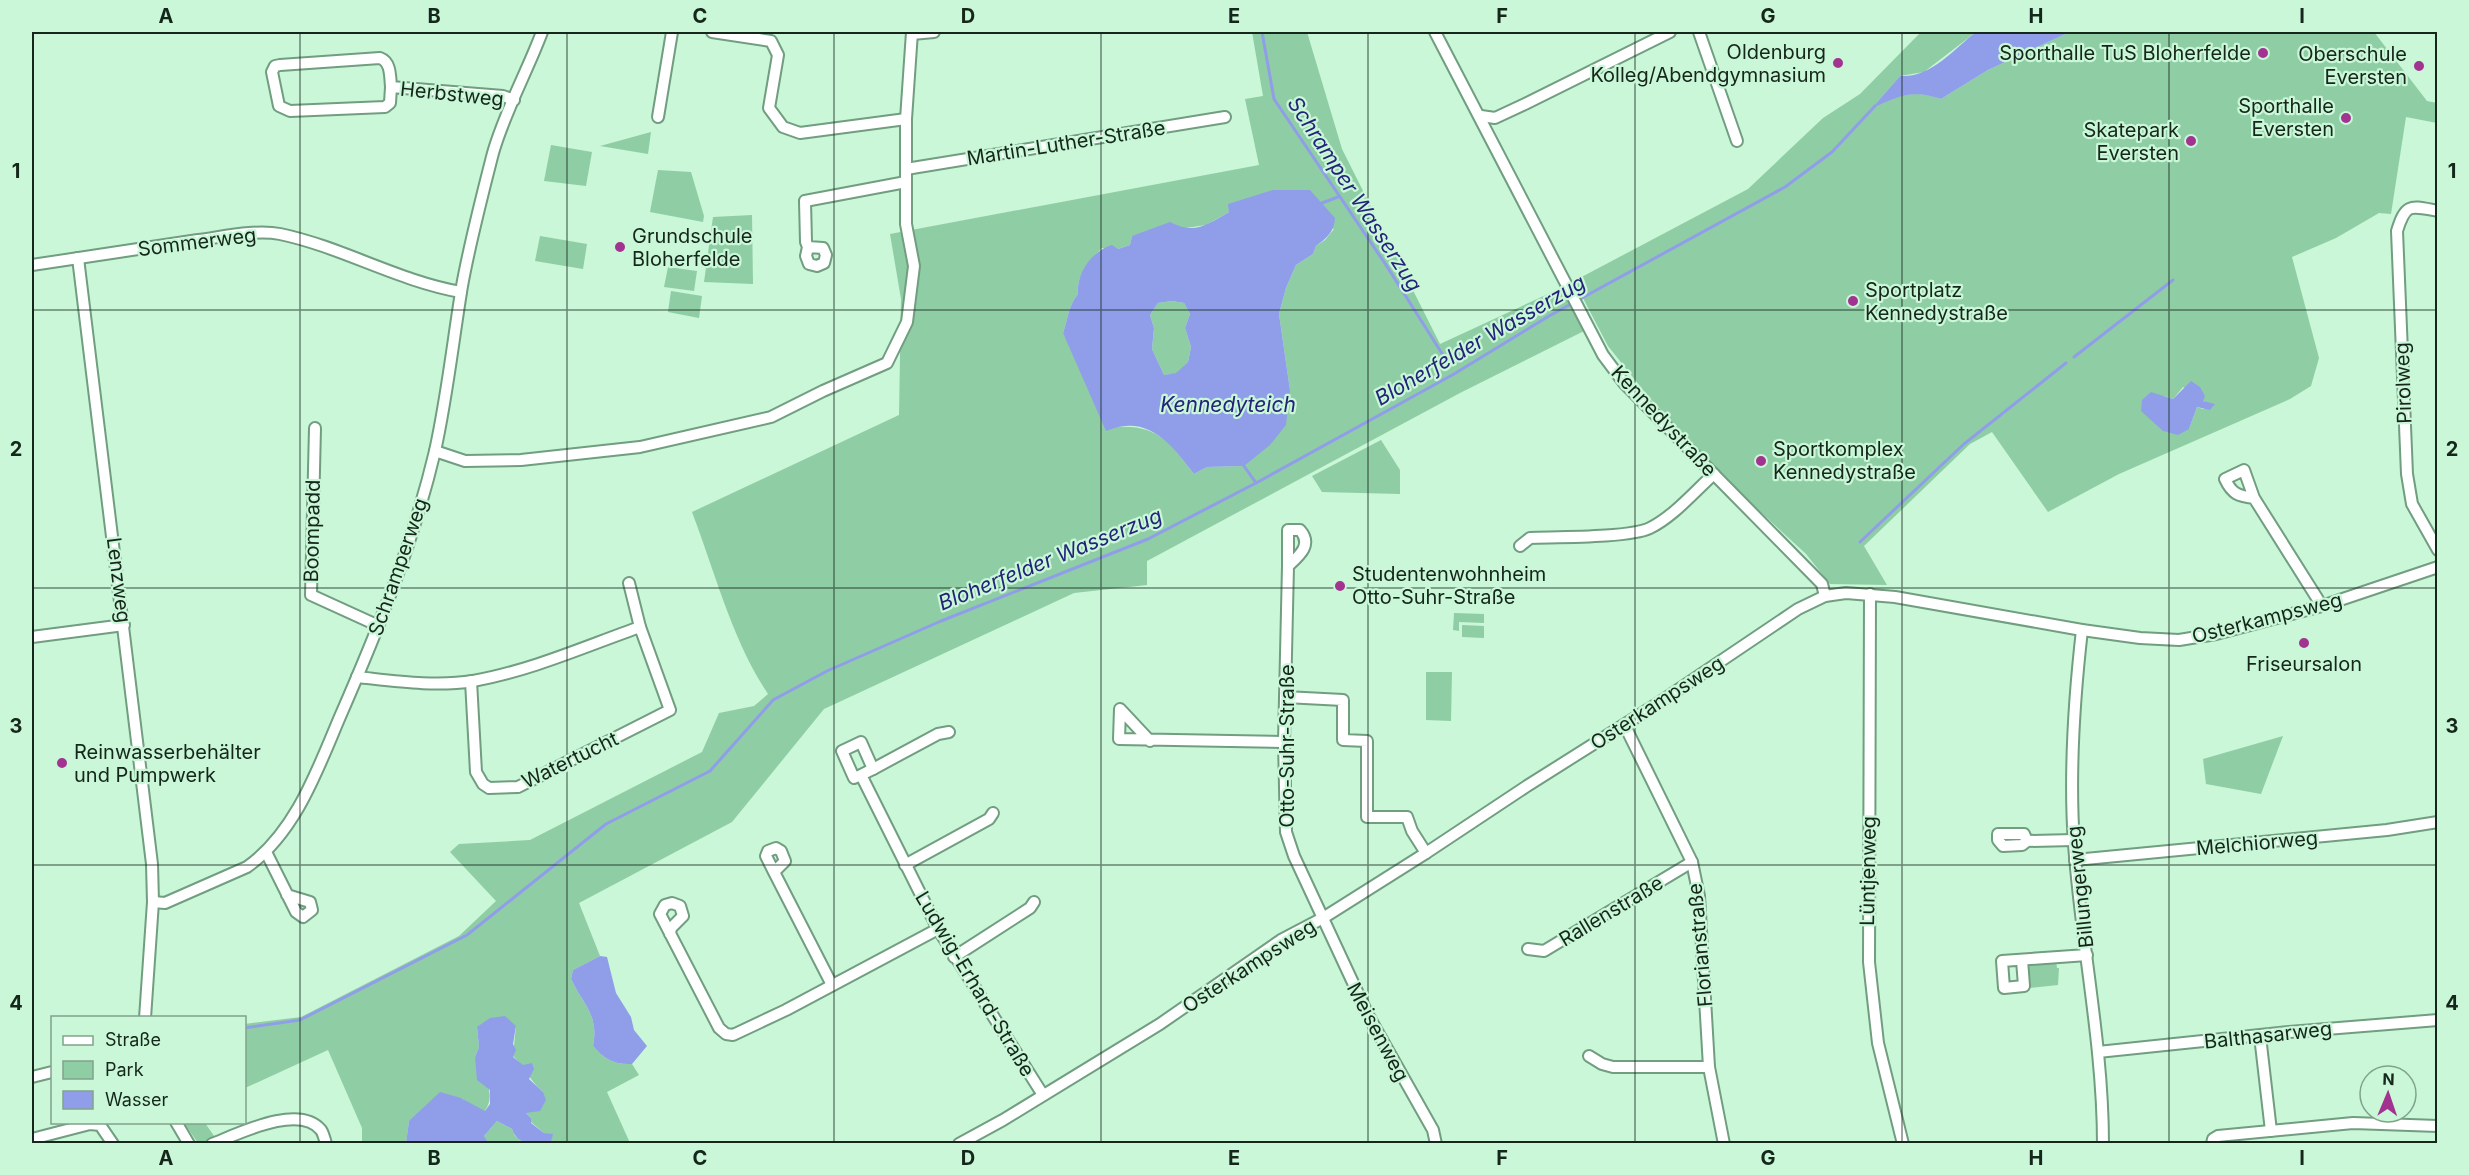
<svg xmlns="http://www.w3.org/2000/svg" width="2469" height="1175" viewBox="0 0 2469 1175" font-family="Inter,sans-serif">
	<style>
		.green { fill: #8fcda4; fill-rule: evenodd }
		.water { fill: #909eea; fill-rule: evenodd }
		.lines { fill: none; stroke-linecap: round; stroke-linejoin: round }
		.stream { stroke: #909eea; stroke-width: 3 }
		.minor-casing { stroke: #719d80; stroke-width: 14 }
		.minor { stroke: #fff; stroke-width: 10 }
		.grid { fill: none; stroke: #15261b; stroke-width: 1.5; stroke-opacity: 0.55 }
		.poi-dot { fill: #a33391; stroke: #c9f7d7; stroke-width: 2 }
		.labels { text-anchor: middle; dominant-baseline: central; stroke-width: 4.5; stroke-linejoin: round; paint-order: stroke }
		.poi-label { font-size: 20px; fill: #15261b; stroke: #c9f7d7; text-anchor: end }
		.street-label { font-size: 20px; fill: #15261b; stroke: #c9f7d7 }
		.water-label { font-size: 21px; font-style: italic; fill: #232379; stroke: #c9f7d7 }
		.neatline { fill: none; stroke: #15261b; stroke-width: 2 }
		.grid-label { font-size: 20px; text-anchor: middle; font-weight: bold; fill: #15261b }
	</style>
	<rect width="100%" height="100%" fill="#c9f7d7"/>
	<g class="green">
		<path d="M 1252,32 L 1307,32 L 1342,149 L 1440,344 L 1563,287 L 1586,330 L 1460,393 L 1147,561 L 1147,585 L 1074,593 L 824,709 L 732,822 L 579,903 L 600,956 L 573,970 L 571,979 C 584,1006 599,1015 593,1046 C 604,1059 614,1065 632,1064 L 639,1075 L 607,1092 L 630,1143 L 551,1143 L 552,1135 L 544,1133 L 531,1122 L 531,1118 L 525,1112 L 543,1092 C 530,1081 525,1067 513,1056 L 516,1026 L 477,1027 L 479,1047 L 475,1057 C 483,1074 498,1094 484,1112 L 461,1098 L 409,1121 L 406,1144 L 362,1143 L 362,1128 L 328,1050 L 245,1088 L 244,1024 L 301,1017 L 459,936 L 496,901 L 450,852 L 459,844 L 530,840 L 702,752 L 719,713 L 754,706 L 768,694 C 732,640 715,572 692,512 L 899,415 L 901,299 L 890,234 L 1259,165 L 1245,99 L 1263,96 ZM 1229,212 L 1334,229 L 1325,240 L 1316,246 L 1313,254 L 1296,265 L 1286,288 L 1279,314 L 1290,390 L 1244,466 L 1207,467 L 1194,474 C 1170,443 1158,424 1116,427 L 1063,333 C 1068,319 1068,306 1078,294 C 1076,275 1089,261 1102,248 L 1118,249 L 1130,245 L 1132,236 L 1206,225 Z"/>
		<path d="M 1921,32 L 1976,32 L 1924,72 L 1900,76 L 1873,107 C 1900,95 1913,89 1941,99 L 1988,70 L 2070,32 L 2374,32 L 2427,101 L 2437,103 L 2437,123 L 2406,117 L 2391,214 L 2379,213 L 2336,238 L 2292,257 L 2319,358 L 2311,386 L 2290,399 L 2119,474 L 2048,512 L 1992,432 L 1970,444 L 1864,546 L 1887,585 L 1830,584 L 1806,554 L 1728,482 L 1647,395 L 1608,346 L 1574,281 L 1748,189 L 1823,118 L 1860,94 ZM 2183,387 L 2208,404 L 2214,404 L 2203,409 L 2197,407 L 2189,429 L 2164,396 L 2173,399 Z"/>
		<polygon points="651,132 648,154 600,146"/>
		<polygon points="551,145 592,152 586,186 544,181"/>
		<polygon points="658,170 691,172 704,216 703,222 650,212"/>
		<polygon points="752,215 753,284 704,282 713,217"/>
		<polygon points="540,236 587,244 583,269 535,261"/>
		<polygon points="668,267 697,271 694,291 664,287"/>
		<polygon points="671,291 702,296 699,318 668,312"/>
		<polygon points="1172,301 1184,303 1190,314 1185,328 1191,347 1188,362 1176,374 1164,375 1152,349 1154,328 1150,315 1158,303"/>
		<polygon points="1381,440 1400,470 1400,494 1322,492 1312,476"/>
		<polygon points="1491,589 1498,590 1497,600 1453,599 1453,593 1490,594"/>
		<polygon points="1454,613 1484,614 1484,623 1459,622 1459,631 1453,630"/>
		<polygon points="1462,625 1484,626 1484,638 1462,637"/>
		<polygon points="1426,672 1452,672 1451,721 1426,720"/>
		<polygon points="2283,736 2261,794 2206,784 2203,759"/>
		<polygon points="2056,961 2057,968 2059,968 2058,985 2029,988 2027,964"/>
		<polygon points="497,1121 512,1129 515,1136 524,1143 489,1143 484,1136"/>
		<polygon points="184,1123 205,1123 219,1143 198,1143"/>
	</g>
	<g class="water">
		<path d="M 1976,32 L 2070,32 L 1988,70 L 1941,99 C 1912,89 1899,96 1872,108 L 1900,76 C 1931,78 1954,49 1976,32 Z"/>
		<path d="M 1273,190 L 1310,190 L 1335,218 C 1334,232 1327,238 1316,246 L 1313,254 L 1296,265 L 1286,288 L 1279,314 L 1290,390 L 1286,425 L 1270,445 L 1244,466 L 1207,467 L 1194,474 C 1171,444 1148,413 1106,431 L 1063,333 C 1068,319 1068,306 1078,294 C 1076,273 1092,251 1112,245 L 1118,249 L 1130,245 L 1132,236 L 1170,222 C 1195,235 1206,225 1229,212 L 1228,204 ZM 1172,301 L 1184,303 L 1190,314 L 1185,328 L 1191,347 L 1188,362 L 1176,373 L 1164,375 L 1152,349 L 1154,328 L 1150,315 L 1158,303 Z"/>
		<polygon points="2191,381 2200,387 2205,396 2203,401 2215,404 2210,410 2197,407 2189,429 2178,435 2163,431 2141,411 2142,400 2151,392 2173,399"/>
		<path d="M 600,956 L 607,957 L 616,993 L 631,1017 L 634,1030 L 647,1046 L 632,1064 C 614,1065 604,1059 593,1046 C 599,1015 584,1006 571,979 L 573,970 Z"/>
		<path d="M 505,1016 L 516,1026 L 513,1044 L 516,1050 L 513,1057 L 523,1065 L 532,1063 L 534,1069 L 529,1079 L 543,1092 L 546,1100 L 540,1111 L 526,1113 L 531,1118 L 531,1123 L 544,1133 L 553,1134 L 551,1143 C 535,1144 518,1147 512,1129 L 497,1121 L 484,1136 L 489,1143 L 406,1143 L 409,1121 L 440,1092 L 461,1098 L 485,1111 L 490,1104 L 490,1090 L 477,1080 L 475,1057 L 479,1047 L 477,1027 L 490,1018 Z"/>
	</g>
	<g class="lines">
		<g class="stream">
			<polyline points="1262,32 1274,99 1386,265 1448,363"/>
			<polyline points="1322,203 1338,197"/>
			<polyline points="2074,357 2173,280"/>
			<polyline points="1244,466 1256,483"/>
			<polyline points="1860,542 1964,444 2066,363"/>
			<polyline points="244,1028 300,1020 467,935 606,824 710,771 773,700 827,671 941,621 1148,539 1256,483 1454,374 1549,316 1785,187 1832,152 1875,106"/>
		</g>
		<g class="minor-casing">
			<g id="minor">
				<polyline points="712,32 771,41 778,55 769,108 783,127 800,133 906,119"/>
				<polyline points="1435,32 1603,355 1624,383 1822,584 1825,596"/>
				<polyline points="1699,32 1737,141"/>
				<polyline points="912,34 934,32"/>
				<path d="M 391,87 L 390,103 L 385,107 L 290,111 L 279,106 L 272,72 L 275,66 L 280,65 L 380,58 C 391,62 390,76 391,87 L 503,96 L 514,100"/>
				<polyline points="1481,116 1495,118 1525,104 1670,32"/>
				<polyline points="658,117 672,32"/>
				<polyline points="906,169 1225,117"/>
				<path d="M 2438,211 C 2411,206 2406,202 2397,231 L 2407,474 L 2412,504 L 2438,550"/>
				<polyline points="808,247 823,248 826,255 824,263 817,266 809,264 806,256 808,247 806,242 805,201 906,182"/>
				<polyline points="78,258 152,864 153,902 145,1018"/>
				<path d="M 32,265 C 87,257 143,248 198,240 C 222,237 256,229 280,234 C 342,247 398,281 461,292"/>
				<polyline points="315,428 311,595 379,626"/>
				<polyline points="435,451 465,461 521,460 640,447 771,417 823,391 887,363 907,322 914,266 906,224 906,119 912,32"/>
				<path d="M 2254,498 C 2238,496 2232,494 2225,479 L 2244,470 L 2254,498 L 2322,606"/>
				<path d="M 1520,546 L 1530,538 C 1556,537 1629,538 1650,528 C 1674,516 1694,492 1714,474"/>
				<path d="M 1288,566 L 1288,530 L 1300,530 C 1313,545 1299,556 1288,566 L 1284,742 L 1286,832 L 1294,856 L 1368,1015 L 1433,1130 L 1436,1144"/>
				<polyline points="1870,594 1869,962 1878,1043 1903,1144"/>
				<path d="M 2082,630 C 2074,700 2069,773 2074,844 C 2081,944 2103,1043 2103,1144"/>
				<polyline points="32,637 124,625"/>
				<path d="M 357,677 C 395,681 435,687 473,681 C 530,671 586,646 640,627"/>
				<polyline points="471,681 476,772 483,784 489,788 518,787 670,710 640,627 629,583"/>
				<polyline points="1285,697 1343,700 1343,740 1367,741 1367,817 1407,817 1412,831 1426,853"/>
				<polyline points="1625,726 1692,862 1699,896 1709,1067 1724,1144"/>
				<polyline points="1150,741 1120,709 1119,739 1284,742"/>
				<polyline points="873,769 938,734 949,732"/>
				<polyline points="861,775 873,769 861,742 842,751 854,778 861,775 938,929 1043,1095"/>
				<polyline points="2027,841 2022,845 2003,846 1998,840 1998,834 2024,834 2027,841 2074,840"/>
				<polyline points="266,852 296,912 303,917 312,910 310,902 287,895"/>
				<polyline points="2075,860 2387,830 2438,822"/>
				<polyline points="905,865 989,819 993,813"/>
				<polyline points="774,872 785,861 781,851 776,848 768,851 766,856 774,872 832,985"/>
				<path d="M 153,902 L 165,903 L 247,867 C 295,833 317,771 339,719 C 377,632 413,544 435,451 C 447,397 453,341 462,286 C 470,242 482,196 493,153 C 505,111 527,72 542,32"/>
				<polyline points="670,934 671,928 683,916 680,906 672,903 665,905 660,914 719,1028 726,1034 733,1035 786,1010 938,929"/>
				<polyline points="1528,949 1544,951 1692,862"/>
				<polyline points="954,957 1030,908 1034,902"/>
				<polyline points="2022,960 2024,986 2004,988 2002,961 2087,955"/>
				<polyline points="2260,1036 2271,1131"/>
				<polyline points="2098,1052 2289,1032 2438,1020"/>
				<polyline points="1589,1056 1602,1064 1613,1067 1709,1067"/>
				<polyline points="32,1077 52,1072"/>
				<polyline points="176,1122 189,1144"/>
				<polyline points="32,1139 90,1124 100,1125 113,1144"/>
				<path d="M 212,1144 C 238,1134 299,1103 321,1130 C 323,1133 325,1140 326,1144"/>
				<polyline points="959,1144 1003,1120 1160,1024 1281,940 1323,918 1426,853 1527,786 1657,704 1798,609 1825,596 1846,593 1895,597 2082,630 2140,638 2179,640 2216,634 2322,606 2438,567"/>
				<polyline points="2212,1144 2213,1139 2218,1136 2353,1123 2438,1126"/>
			</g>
		</g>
		<use href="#minor" class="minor"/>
	</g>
	<path class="grid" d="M 300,32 L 300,1144M 567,32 L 567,1144M 834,32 L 834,1144M 1101,32 L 1101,1144M 1368,32 L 1368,1144M 1635,32 L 1635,1144M 1902,32 L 1902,1144M 2169,32 L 2169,1144M 32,310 L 2438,310M 32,588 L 2438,588M 32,865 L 2438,865"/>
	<g class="poi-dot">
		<circle cx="2263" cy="53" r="6"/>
		<circle cx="1838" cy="63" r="6"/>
		<circle cx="2419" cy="66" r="6"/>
		<circle cx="2346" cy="118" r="6"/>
		<circle cx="2191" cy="141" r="6"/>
		<circle cx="620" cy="247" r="6"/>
		<circle cx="1853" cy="301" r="6"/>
		<circle cx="1761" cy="461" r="6"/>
		<circle cx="1340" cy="586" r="6"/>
		<circle cx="2304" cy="643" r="6"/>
		<circle cx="62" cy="763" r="6"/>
	</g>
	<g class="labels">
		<g class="poi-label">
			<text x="1826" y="52">Oldenburg<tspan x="1826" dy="23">Kolleg/Abendgymnasium</tspan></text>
			<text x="2251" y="53">Sporthalle TuS Bloherfelde</text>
			<text x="2407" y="54">Oberschule<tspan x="2407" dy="23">Eversten</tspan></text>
			<text x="2334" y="106">Sporthalle<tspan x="2334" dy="23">Eversten</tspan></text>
			<text x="2179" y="130">Skatepark<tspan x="2179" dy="23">Eversten</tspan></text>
			<text x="632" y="236" text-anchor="start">Grundschule<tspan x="632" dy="23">Bloherfelde</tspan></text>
			<text x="1865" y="290" text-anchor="start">Sportplatz<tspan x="1865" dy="23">Kennedystraße</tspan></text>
			<text x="1773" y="449" text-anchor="start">Sportkomplex<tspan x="1773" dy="23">Kennedystraße</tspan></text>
			<text x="1352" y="574" text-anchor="start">Studentenwohnheim<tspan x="1352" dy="23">Otto-Suhr-Straße</tspan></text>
			<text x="2304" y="664" text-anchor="middle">Friseursalon</text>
			<text x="74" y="752" text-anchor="start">Reinwasserbehälter<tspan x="74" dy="23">und Pumpwerk</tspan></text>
		</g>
		<g class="street-label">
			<text transform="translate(452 94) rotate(6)">Herbstweg</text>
			<text transform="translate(1066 143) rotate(-9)">Martin-Luther-Straße</text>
			<text transform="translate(197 242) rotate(-7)">Sommerweg</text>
			<text transform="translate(2403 383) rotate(-92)">Pirolweg</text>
			<text transform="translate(1664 421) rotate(47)">Kennedystraße</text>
			<text transform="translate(312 531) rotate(-89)">Boompadd</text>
			<text transform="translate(398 567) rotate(-71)">Schramperweg</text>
			<text transform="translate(119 580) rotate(83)">Lenzweg</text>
			<text transform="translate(2267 618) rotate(-14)">Osterkampsweg</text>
			<text transform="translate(1657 703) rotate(-33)">Osterkampsweg</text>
			<text transform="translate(1287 746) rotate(-90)">Otto-Suhr-Straße</text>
			<text transform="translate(570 760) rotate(-26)">Watertucht</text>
			<text transform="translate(2257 843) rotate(-5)">Melchiorweg</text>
			<text transform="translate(1868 871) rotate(-89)">Lüntjenweg</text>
			<text transform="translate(2080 887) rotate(-96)">Billungerweg</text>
			<text transform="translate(1611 911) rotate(-31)">Rallenstraße</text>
			<text transform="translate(1700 945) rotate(-95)">Florianstraße</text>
			<text transform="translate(1249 966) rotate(-33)">Osterkampsweg</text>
			<text transform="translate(975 984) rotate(59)">Ludwig-Erhard-Straße</text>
			<text transform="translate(1378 1032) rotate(62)">Meisenweg</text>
			<text transform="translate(2268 1035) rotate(-6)">Balthasarweg</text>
		</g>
		<g class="water-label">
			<text transform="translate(1355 194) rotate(57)">Schramper Wasserzug</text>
			<text transform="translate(1480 340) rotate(-30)">Bloherfelder Wasserzug</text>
			<text x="1228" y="404">Kennedyteich</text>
			<text transform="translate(1050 559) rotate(-22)">Bloherfelder Wasserzug</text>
		</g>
	</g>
	<rect width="2469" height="1175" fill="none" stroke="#c9f7d7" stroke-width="66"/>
	<rect x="51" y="1016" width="195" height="108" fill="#c9f7d7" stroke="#81a38c" stroke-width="1.5"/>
	<rect x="63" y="1036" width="30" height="9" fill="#ffffff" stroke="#81a38c" stroke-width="1.5"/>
	<text x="105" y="1046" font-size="18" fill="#15261b">Straße</text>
	<rect x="63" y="1061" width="30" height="18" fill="#8fcda4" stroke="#81a38c" stroke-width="1.5"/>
	<text x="105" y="1076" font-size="18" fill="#15261b">Park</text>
	<rect x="63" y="1091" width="30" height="18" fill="#909eea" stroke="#81a38c" stroke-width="1.5"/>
	<text x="105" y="1106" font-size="18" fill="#15261b">Wasser</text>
	<g transform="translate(2388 1094) rotate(2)"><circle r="28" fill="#c9f7d7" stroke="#81a38c" stroke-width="1.5"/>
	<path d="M0-4.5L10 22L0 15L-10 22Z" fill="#a33391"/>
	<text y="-9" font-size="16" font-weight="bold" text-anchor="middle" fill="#15261b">N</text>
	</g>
	<rect x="33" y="33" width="2403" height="1109" class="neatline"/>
	<g class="grid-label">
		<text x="166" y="23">A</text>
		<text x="434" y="23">B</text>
		<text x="700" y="23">C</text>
		<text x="968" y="23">D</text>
		<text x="1234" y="23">E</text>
		<text x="1502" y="23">F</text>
		<text x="1768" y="23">G</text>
		<text x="2036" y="23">H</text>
		<text x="2302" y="23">I</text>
		<text x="16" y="178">1</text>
		<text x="2452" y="178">1</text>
		<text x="16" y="456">2</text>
		<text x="2452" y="456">2</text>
		<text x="16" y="733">3</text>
		<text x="2452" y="733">3</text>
		<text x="16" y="1010">4</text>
		<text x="2452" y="1010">4</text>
		<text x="166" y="1165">A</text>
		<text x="434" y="1165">B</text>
		<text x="700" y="1165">C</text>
		<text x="968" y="1165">D</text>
		<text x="1234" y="1165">E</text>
		<text x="1502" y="1165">F</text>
		<text x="1768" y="1165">G</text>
		<text x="2036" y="1165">H</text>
		<text x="2302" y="1165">I</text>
	</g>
</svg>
